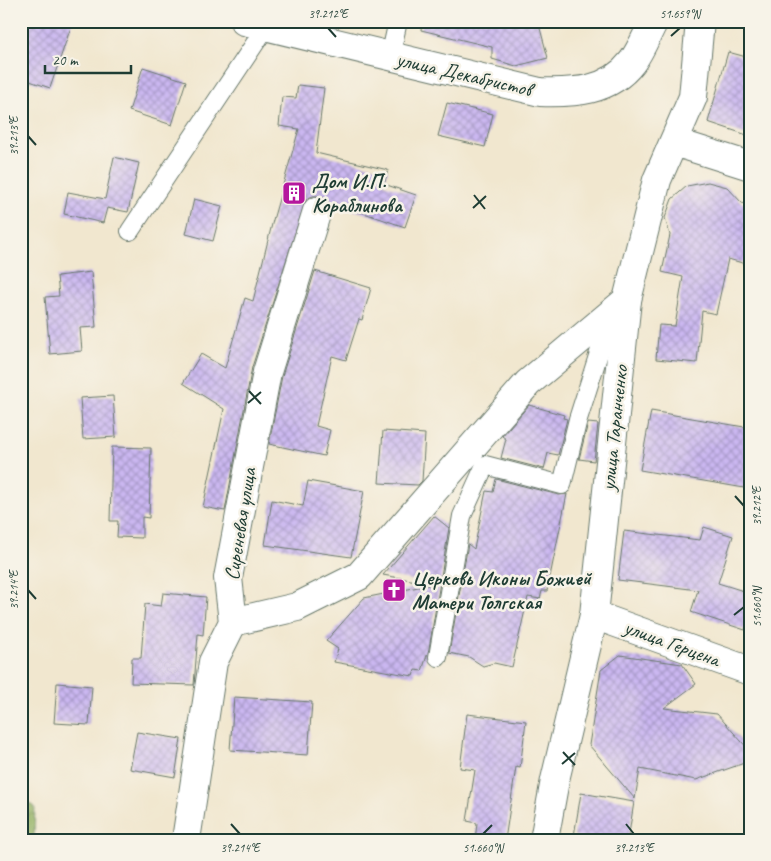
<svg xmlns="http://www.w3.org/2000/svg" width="771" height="861" viewBox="0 0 771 861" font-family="Caveat,sans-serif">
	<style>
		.forest { fill: url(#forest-crowns); stroke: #5a784d }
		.building { fill: url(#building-cross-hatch) }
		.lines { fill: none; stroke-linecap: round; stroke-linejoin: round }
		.lane-casing { stroke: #68786a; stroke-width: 20 }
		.street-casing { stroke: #68786a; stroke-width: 30 }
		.lane { stroke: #fff; stroke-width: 18 }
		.street { stroke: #fff; stroke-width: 28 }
		.ticks { fill: none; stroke: #1f3d34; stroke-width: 2 }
		.labels { text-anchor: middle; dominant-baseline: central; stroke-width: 5; stroke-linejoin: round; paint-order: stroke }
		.street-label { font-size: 21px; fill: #1f3d34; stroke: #f7f3e8 }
		.poi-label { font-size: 21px; font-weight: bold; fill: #1f3d34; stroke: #f7f3e8; text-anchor: start }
		.neatline { fill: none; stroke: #1f3d34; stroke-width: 2 }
		.ticks-label { font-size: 12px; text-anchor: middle; fill: #1f3d34 }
	</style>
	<defs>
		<pattern id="forest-crowns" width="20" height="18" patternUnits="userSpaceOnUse" patternTransform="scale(1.25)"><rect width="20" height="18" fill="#95b366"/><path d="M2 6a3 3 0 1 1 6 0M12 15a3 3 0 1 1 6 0" fill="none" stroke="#799355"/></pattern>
		<pattern id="building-cross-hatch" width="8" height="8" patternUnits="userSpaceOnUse" patternTransform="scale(1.25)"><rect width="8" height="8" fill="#cbb7f1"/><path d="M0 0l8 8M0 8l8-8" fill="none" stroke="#a496c4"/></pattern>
	</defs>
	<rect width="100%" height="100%" fill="#f7f3e8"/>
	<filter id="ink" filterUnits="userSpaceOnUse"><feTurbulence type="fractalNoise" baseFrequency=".02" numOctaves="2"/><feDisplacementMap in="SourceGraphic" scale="10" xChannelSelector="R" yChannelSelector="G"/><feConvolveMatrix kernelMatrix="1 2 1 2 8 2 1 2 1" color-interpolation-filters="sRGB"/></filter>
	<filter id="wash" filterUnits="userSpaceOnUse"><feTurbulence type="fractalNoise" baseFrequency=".0096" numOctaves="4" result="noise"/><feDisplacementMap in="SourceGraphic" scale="20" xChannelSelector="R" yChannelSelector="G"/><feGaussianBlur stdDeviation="1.12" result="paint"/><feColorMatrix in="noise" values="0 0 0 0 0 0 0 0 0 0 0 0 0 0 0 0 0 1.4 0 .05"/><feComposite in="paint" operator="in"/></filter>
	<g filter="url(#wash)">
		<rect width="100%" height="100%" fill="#f1e7cf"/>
		<polygon class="forest" points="21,797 35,807 34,840 21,840"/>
		<g id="blocks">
			<g class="building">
				<polygon points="27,21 73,21 50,88 21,78 21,38"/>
				<polygon points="422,21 538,21 548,58 516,66 492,59 492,47 421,30"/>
				<polygon points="728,52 750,58 750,136 708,122"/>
				<polygon points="143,67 186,81 172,125 129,111"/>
				<polygon points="298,85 324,88 316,153 388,170 384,184 416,195 405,227 361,212 331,205 321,196 313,196 306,199 252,367 225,511 203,507 224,409 183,383 201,354 225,368 245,298 253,301 273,220 299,129 279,126 282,97 296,98"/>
				<polygon points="447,103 493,114 485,147 438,136"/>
				<polygon points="114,157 139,163 128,212 107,208 103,223 64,214 68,192 105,199"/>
				<polygon points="708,182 727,187 742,203 750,205 750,265 728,259 716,314 702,311 697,363 656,359 659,325 675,326 683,277 662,272 670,235 665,218 672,199 687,186"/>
				<polygon points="194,199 222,206 213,241 186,234"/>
				<polygon points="315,271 371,288 362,320 359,319 346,360 332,356 316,426 330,430 324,456 269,444 282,376"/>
				<polygon points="91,272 96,327 80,328 82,351 50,354 45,297 59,296 57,276"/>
				<polygon points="113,396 116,437 83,439 80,398"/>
				<polygon points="529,405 564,415 563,418 567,419 558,455 548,453 544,469 501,458 506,439 502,436"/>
				<polygon points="651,411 750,428 750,489 640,470"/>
				<polygon points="588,423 598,424 594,461 579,459"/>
				<polygon points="383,431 425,434 422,481 418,485 379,483"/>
				<polygon points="112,447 151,448 149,518 142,517 142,538 117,537 118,521 110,521"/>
				<polygon points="496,479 559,495 567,494 547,591 542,591 540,599 528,597 512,667 494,663 483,666 469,657 449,653 468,544 474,549 486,491 493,492"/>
				<polygon points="308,481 364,491 351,557 265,545 272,500 303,506"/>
				<polygon points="434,516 449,528 429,649 422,671 415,670 413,676 334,662 338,649 326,641 364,598 433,584 383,575"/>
				<polygon points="704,527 733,536 718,583 750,593 750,615 745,630 691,612 698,590 618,580 624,531 700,540"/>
				<polygon points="163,593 206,597 203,635 198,634 194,685 131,683 132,658 141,658 145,604 161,606"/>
				<polygon points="620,655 682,664 696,684 664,708 717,714 750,751 750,761 696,780 640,769 635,799 589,745 601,670"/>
				<polygon points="57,683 92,686 89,725 54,723"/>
				<polygon points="234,697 312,702 308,755 230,750"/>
				<polygon points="467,714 526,721 520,768 516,767 505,840 475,840 477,823 467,821 475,770 460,768"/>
				<polygon points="137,732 181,739 175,777 130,769"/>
				<polygon points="581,793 634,802 628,840 600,840 574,836"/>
			</g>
		</g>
	</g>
	<g filter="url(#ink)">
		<use href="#blocks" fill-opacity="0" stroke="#68786a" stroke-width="1"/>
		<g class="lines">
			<g class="lane-casing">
				<g id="lane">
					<polyline points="390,57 398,21"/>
					<polyline points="130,231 266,27"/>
					<polyline points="438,657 462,516 485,465 562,485 578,419 611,315"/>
				</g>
			</g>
			<g class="street-casing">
				<g id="street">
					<path d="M 244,21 L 540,92 C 574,93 609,92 632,62 C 641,50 647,34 654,21"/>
					<polyline points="674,142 750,166"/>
					<polyline points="594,615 750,671"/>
					<polyline points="233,622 297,607 359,576 528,383 627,300"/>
					<polyline points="186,840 213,662 233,622 228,578 267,372 317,211"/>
					<polyline points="544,840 555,780 594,615 627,300 657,180 693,97 700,21"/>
				</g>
			</g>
			<use href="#lane" class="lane"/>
			<use href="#street" class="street"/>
		</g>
	</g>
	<path class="ticks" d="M 328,28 L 336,37M 671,36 L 680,28M 28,136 L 36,145M 474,195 L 485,209M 473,208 L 486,196M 249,391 L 261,404M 248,403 L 261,392M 735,496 L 744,506M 28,590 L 36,599M 734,615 L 744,607M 563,752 L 575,765M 562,764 L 575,753M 231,824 L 240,834M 626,824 L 634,834M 483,834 L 492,825"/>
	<defs>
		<g id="building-square" transform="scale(1.25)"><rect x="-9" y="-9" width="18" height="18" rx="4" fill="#b5179e" stroke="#f7f3e8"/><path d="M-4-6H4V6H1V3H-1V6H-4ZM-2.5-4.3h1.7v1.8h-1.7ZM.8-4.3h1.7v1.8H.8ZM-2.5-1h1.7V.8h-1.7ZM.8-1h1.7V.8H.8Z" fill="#fff"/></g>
		<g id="church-square" transform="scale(1.25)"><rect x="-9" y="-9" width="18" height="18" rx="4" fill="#b5179e" stroke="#f7f3e8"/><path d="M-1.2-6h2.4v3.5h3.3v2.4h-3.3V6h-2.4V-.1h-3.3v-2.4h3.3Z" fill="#fff"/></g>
	</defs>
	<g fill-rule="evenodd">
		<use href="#building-square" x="294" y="193"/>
		<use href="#church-square" x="394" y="590"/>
	</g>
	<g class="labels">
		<g class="street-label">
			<text transform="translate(464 74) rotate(13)">улица Декабристов</text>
			<text transform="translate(614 428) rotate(-84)">улица Таранченко</text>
			<text transform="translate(240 524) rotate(-81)">Сиреневая улица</text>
			<text transform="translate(672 643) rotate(20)">улица Герцена</text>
		</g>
		<g class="poi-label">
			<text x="312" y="181">Дом И.П.<tspan x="312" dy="24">Кораблинова</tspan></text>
			<text x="412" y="578">Церковь Иконы Божией<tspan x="412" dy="24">Матери Толгская</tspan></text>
		</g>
	</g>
	<rect width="771" height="861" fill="none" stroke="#f7f3e8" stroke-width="55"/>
	<path d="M45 65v8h86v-8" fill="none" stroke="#1f3d34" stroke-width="2.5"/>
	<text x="52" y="65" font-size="15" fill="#1f3d34" stroke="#f7f3e8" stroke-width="4" paint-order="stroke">20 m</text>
	<rect x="28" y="28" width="716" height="806" class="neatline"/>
	<g class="ticks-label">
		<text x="328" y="18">39.212°E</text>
		<text x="680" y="18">51.659°N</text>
		<text transform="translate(14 136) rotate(-90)" y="4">39.213°E</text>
		<text transform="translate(757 506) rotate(-90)" y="4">39.212°E</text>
		<text transform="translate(14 590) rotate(-90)" y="4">39.214°E</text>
		<text transform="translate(757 607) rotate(-90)" y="4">51.660°N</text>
		<text x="240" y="852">39.214°E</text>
		<text x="483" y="852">51.660°N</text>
		<text x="634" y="852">39.213°E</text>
	</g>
</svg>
